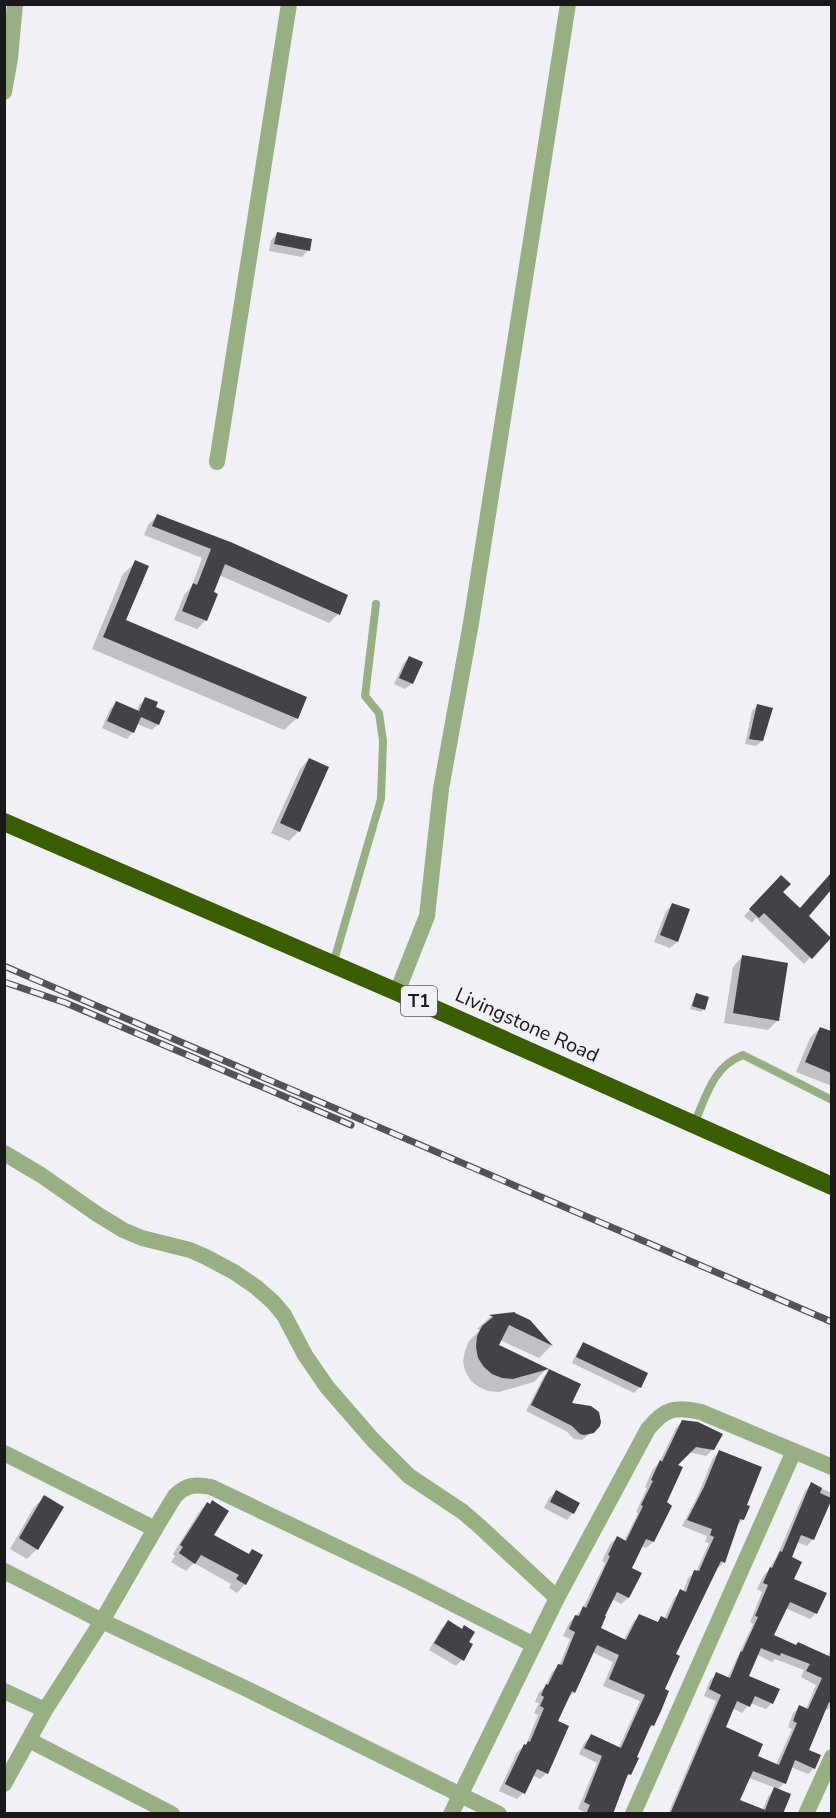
<svg xmlns="http://www.w3.org/2000/svg" width="836" height="1818" viewBox="0 0 836 1818" font-family="'Nunito Sans',sans-serif">
	<style>
		.shadow { fill: #0003; fill-rule: evenodd }
		.building { fill: #444248; fill-rule: evenodd }
		.lines { fill: none; stroke-linecap: round; stroke-linejoin: round }
		.lane { stroke: #97af83; stroke-width: 8 }
		.street { stroke: #97af83; stroke-width: 16 }
		.highway { stroke: #3a5d01; stroke-width: 18 }
		.rail-casing { stroke: #545257; stroke-width: 7 }
		.rail { stroke: #f2f0f7; stroke-width: 4.5; stroke-dasharray: 14; stroke-linecap: butt }
		.labels { text-anchor: middle; dominant-baseline: central; stroke-width: 6; stroke-linejoin: round; paint-order: stroke }
		.shield { fill: #f2f0f7; stroke: #5a595d; stroke-width: 1.5 }
		.shield-label { font-size: 18px; font-weight: bold; fill: #19181b }
		.street-label { font-size: 20px; fill: #19181b; stroke: #f2f0f7 }
	</style>
	<rect width="100%" height="100%" fill="#f2f0f7"/>
	<g class="shadow">
		<polygon points="277,234 308,250 302,257 269,251 271,240"/>
		<polygon points="158,515 338,614 329,623 219,575 212,593 206,620 197,629 174,620 184,595 192,586 202,558 144,535 148,525"/>
		<polygon points="136,562 124,621 297,718 284,730 92,649 123,574"/>
		<polygon points="409,658 412,683 405,689 394,684 403,664"/>
		<polygon points="146,699 154,707 158,724 152,730 137,724 133,732 127,739 102,728 110,709 116,703 137,712 139,705"/>
		<polygon points="757,706 762,741 756,746 745,744 752,711"/>
		<polygon points="309,759 299,831 289,841 271,833 300,769"/>
		<polygon points="781,877 781,892 800,910 832,880 832,888 807,916 830,937 804,964 756,918 752,923 744,916"/>
		<polygon points="673,904 688,910 677,942 670,948 654,942 666,911"/>
		<polygon points="742,957 778,1020 768,1030 724,1023 733,967"/>
		<polygon points="697,995 703,1009 701,1012 690,1009 694,997"/>
		<polygon points="820,1028 832,1033 832,1086 796,1072 810,1038"/>
		<polygon points="513,1314 530,1321 551,1346 539,1358 500,1340 497,1345 546,1369 534,1382 499,1392 488,1391 479,1387 471,1381 465,1371 463,1361 465,1351 469,1341 480,1330 477,1329 490,1317"/>
		<polygon points="584,1344 640,1387 634,1393 572,1363 578,1350"/>
		<polygon points="549,1371 570,1404 596,1429 582,1440 574,1439 566,1431 526,1411 544,1376"/>
		<polygon points="683,1421 713,1449 706,1456 688,1452 675,1465 653,1542 646,1548 641,1546 630,1569 640,1574 628,1598 621,1604 612,1599 599,1629 624,1640 633,1622 639,1616 657,1623 662,1618 664,1619 674,1598 681,1591 683,1592 688,1578 696,1572 709,1543 705,1542 707,1536 682,1526 698,1495 713,1458 720,1452 745,1505 743,1519 736,1527 724,1562 718,1568 716,1568 674,1654 653,1725 646,1732 630,1774 625,1779 611,1814 583,1814 584,1812 578,1809 597,1763 579,1754 584,1743 591,1736 618,1749 640,1701 603,1686 613,1662 592,1652 574,1692 567,1699 556,1722 547,1773 540,1779 532,1775 523,1793 517,1799 499,1791 517,1752 526,1745 538,1715 534,1713 539,1703 535,1702 539,1692 545,1687 552,1672 559,1666 570,1639 563,1636 569,1623 583,1608 605,1563 602,1561 610,1544 617,1538 624,1541 638,1513 636,1512 647,1488 645,1487 653,1469 659,1463 676,1428"/>
		<path d="M 811,1484 L 832,1493 L 832,1497 L 813,1539 L 807,1546 L 797,1542 L 790,1558 L 792,1579 L 816,1613 L 810,1619 L 785,1608 L 772,1636 L 827,1657 L 832,1648 L 832,1705 L 827,1710 L 825,1709 L 807,1751 L 814,1768 L 808,1774 L 791,1767 L 784,1783 L 777,1790 L 782,1813 L 668,1814 L 716,1701 L 704,1696 L 710,1680 L 717,1674 L 727,1679 L 753,1624 L 750,1622 L 762,1592 L 757,1589 L 764,1575 L 769,1570 L 777,1556 L 805,1491 ZM 756,1654 L 772,1662 L 775,1659 L 804,1670 L 801,1677 L 816,1685 L 806,1709 L 800,1707 L 793,1713 L 788,1727 L 792,1729 L 776,1765 L 756,1757 L 724,1728 L 732,1708 L 742,1713 L 750,1703 L 766,1709 L 772,1703 L 747,1677 ZM 749,1778 L 776,1788 L 769,1795 L 762,1811 L 738,1800 Z"/>
		<polygon points="556,1492 573,1513 567,1520 544,1508 549,1498"/>
		<polygon points="44,1497 37,1549 27,1559 10,1549 34,1507"/>
		<polygon points="207,1504 212,1536 248,1555 245,1584 237,1593 229,1588 231,1584 194,1563 186,1571 171,1562 175,1556 173,1554 199,1512"/>
		<polygon points="448,1622 467,1642 462,1660 456,1666 429,1650 441,1629"/>
	</g>
	<g class="building">
		<polygon points="277,232 312,239 310,251 274,244"/>
		<polygon points="157,514 233,543 348,595 340,615 225,564 214,592 218,594 207,621 182,611 193,583 197,585 211,549 152,526"/>
		<polygon points="135,560 149,566 126,620 307,697 298,719 103,637"/>
		<polygon points="409,656 423,662 413,684 399,678"/>
		<polygon points="145,697 158,702 156,707 165,711 159,725 141,717 134,733 107,721 116,701 139,711"/>
		<polygon points="757,704 773,708 763,741 749,739"/>
		<polygon points="309,758 329,767 300,832 280,823"/>
		<polygon points="831,873 831,890 809,916 831,938 812,959 764,913 759,918 749,909 781,875 791,884 783,892 800,908"/>
		<polygon points="672,903 690,909 678,942 660,935"/>
		<polygon points="742,955 788,963 779,1021 733,1013"/>
		<polygon points="696,993 709,997 705,1010 692,1006"/>
		<polygon points="820,1027 831,1031 831,1073 805,1062"/>
		<polygon points="515,1312 515,1313 530,1320 553,1346 509,1325 499,1345 549,1369 513,1379 502,1378 492,1374 484,1367 478,1358 476,1347 477,1336 482,1326 493,1317 489,1315"/>
		<polygon points="583,1342 648,1373 641,1388 576,1357"/>
		<polygon points="549,1369 581,1384 572,1403 591,1406 599,1412 601,1422 600,1426 594,1433 584,1435 580,1434 572,1426 531,1405"/>
		<polygon points="682,1420 698,1422 723,1434 714,1450 696,1447 678,1465 683,1467 667,1502 672,1506 654,1542 646,1539 632,1568 642,1573 629,1598 617,1592 605,1616 606,1616 601,1628 626,1640 639,1614 658,1622 661,1616 667,1619 680,1589 686,1592 694,1570 699,1571 714,1537 710,1535 712,1529 687,1520 704,1487 719,1450 762,1467 747,1505 750,1506 744,1520 740,1519 725,1563 721,1561 676,1654 680,1656 665,1689 669,1691 661,1711 654,1726 651,1725 637,1757 639,1758 631,1775 628,1774 613,1814 586,1814 590,1805 584,1802 602,1756 584,1748 591,1734 621,1748 645,1695 609,1679 619,1655 597,1645 575,1693 572,1691 558,1721 569,1726 548,1774 537,1769 525,1794 505,1784 524,1744 526,1745 528,1741 530,1742 544,1708 540,1706 544,1697 541,1695 546,1684 548,1685 558,1664 562,1665 575,1632 569,1629 575,1615 579,1616 583,1606 586,1608 610,1556 608,1555 617,1536 626,1541 643,1506 641,1505 653,1481 651,1480 660,1460 662,1462"/>
		<path d="M 811,1482 L 822,1488 L 820,1493 L 831,1498 L 831,1501 L 814,1540 L 801,1535 L 792,1557 L 802,1562 L 794,1579 L 827,1593 L 817,1614 L 790,1602 L 774,1635 L 796,1645 L 798,1642 L 831,1657 L 831,1655 L 831,1703 L 829,1702 L 809,1750 L 821,1755 L 815,1769 L 795,1760 L 786,1784 L 753,1771 L 740,1800 L 765,1810 L 774,1787 L 791,1794 L 783,1814 L 670,1814 L 721,1695 L 709,1689 L 716,1672 L 730,1678 L 741,1651 L 742,1652 L 758,1617 L 755,1616 L 768,1585 L 763,1583 L 770,1567 L 772,1568 L 780,1551 L 782,1552 ZM 761,1648 L 780,1656 L 781,1653 L 810,1664 L 806,1671 L 822,1678 L 808,1709 L 799,1705 L 793,1721 L 797,1723 L 779,1765 L 758,1756 L 763,1744 L 726,1727 L 737,1701 L 750,1707 L 755,1696 L 773,1704 L 780,1689 L 749,1676 Z"/>
		<polygon points="556,1490 580,1503 574,1514 550,1502"/>
		<polygon points="44,1495 64,1507 38,1550 19,1538"/>
		<polygon points="212,1500 229,1511 214,1535 249,1554 252,1549 263,1555 246,1585 236,1579 239,1575 201,1555 195,1564 179,1553 183,1547 180,1545 200,1514 207,1502 210,1504"/>
		<polygon points="448,1620 462,1629 464,1625 475,1632 469,1642 473,1644 464,1661 434,1643"/>
	</g>
	<g class="lines">
		<g class="lane">
			<polyline points="333,964 381,799 383,741 379,713 365,696 376,604"/>
			<path d="M 694,1124 C 706,1097 713,1066 743,1055 L 832,1100"/>
		</g>
		<g class="street">
			<polyline points="4,92 10,58 15,4"/>
			<polyline points="217,462 289,4"/>
			<polyline points="397,992 427,916 441,789 471,623 568,4"/>
			<polyline points="4,1153 41,1175 97,1214 123,1230 142,1238 190,1250 206,1257 234,1272 256,1287 273,1302 284,1315 305,1355 327,1387 373,1440 409,1476 463,1512 477,1524 557,1598"/>
			<path d="M 4,1453 L 155,1529 L 175,1496 C 187,1484 196,1484 211,1487 L 410,1582 L 534,1645"/>
			<polyline points="4,1571 102,1621 249,1690 499,1814"/>
			<polyline points="4,1691 45,1710"/>
			<polyline points="29,1740 172,1814"/>
			<polyline points="4,1784 45,1710 102,1621 155,1529"/>
			<path d="M 451,1814 L 557,1598 L 648,1429 C 665,1408 676,1406 701,1412 L 832,1467"/>
			<polyline points="633,1814 794,1451"/>
			<polyline points="806,1814 832,1757"/>
		</g>
		<polyline class="highway" points="4,822 397,992 832,1186"/>
		<g class="rail-casing">
			<g id="rail">
				<polyline points="4,966 832,1322"/>
				<polyline points="4,982 66,1003 351,1125"/>
			</g>
		</g>
		<use href="#rail" class="rail"/>
	</g>
	<g class="labels">
		<rect class="shield" x="401" y="986" width="36" height="30" rx="4.5"/>
		<g class="shield-label">
			<text x="419" y="1001">T1</text>
		</g>
		<g class="street-label">
			<text transform="translate(527 1025) rotate(24)">Livingstone Road</text>
		</g>
	</g>
	<rect width="836" height="1818" fill="none" stroke="#19181b" stroke-width="12"/>
</svg>
